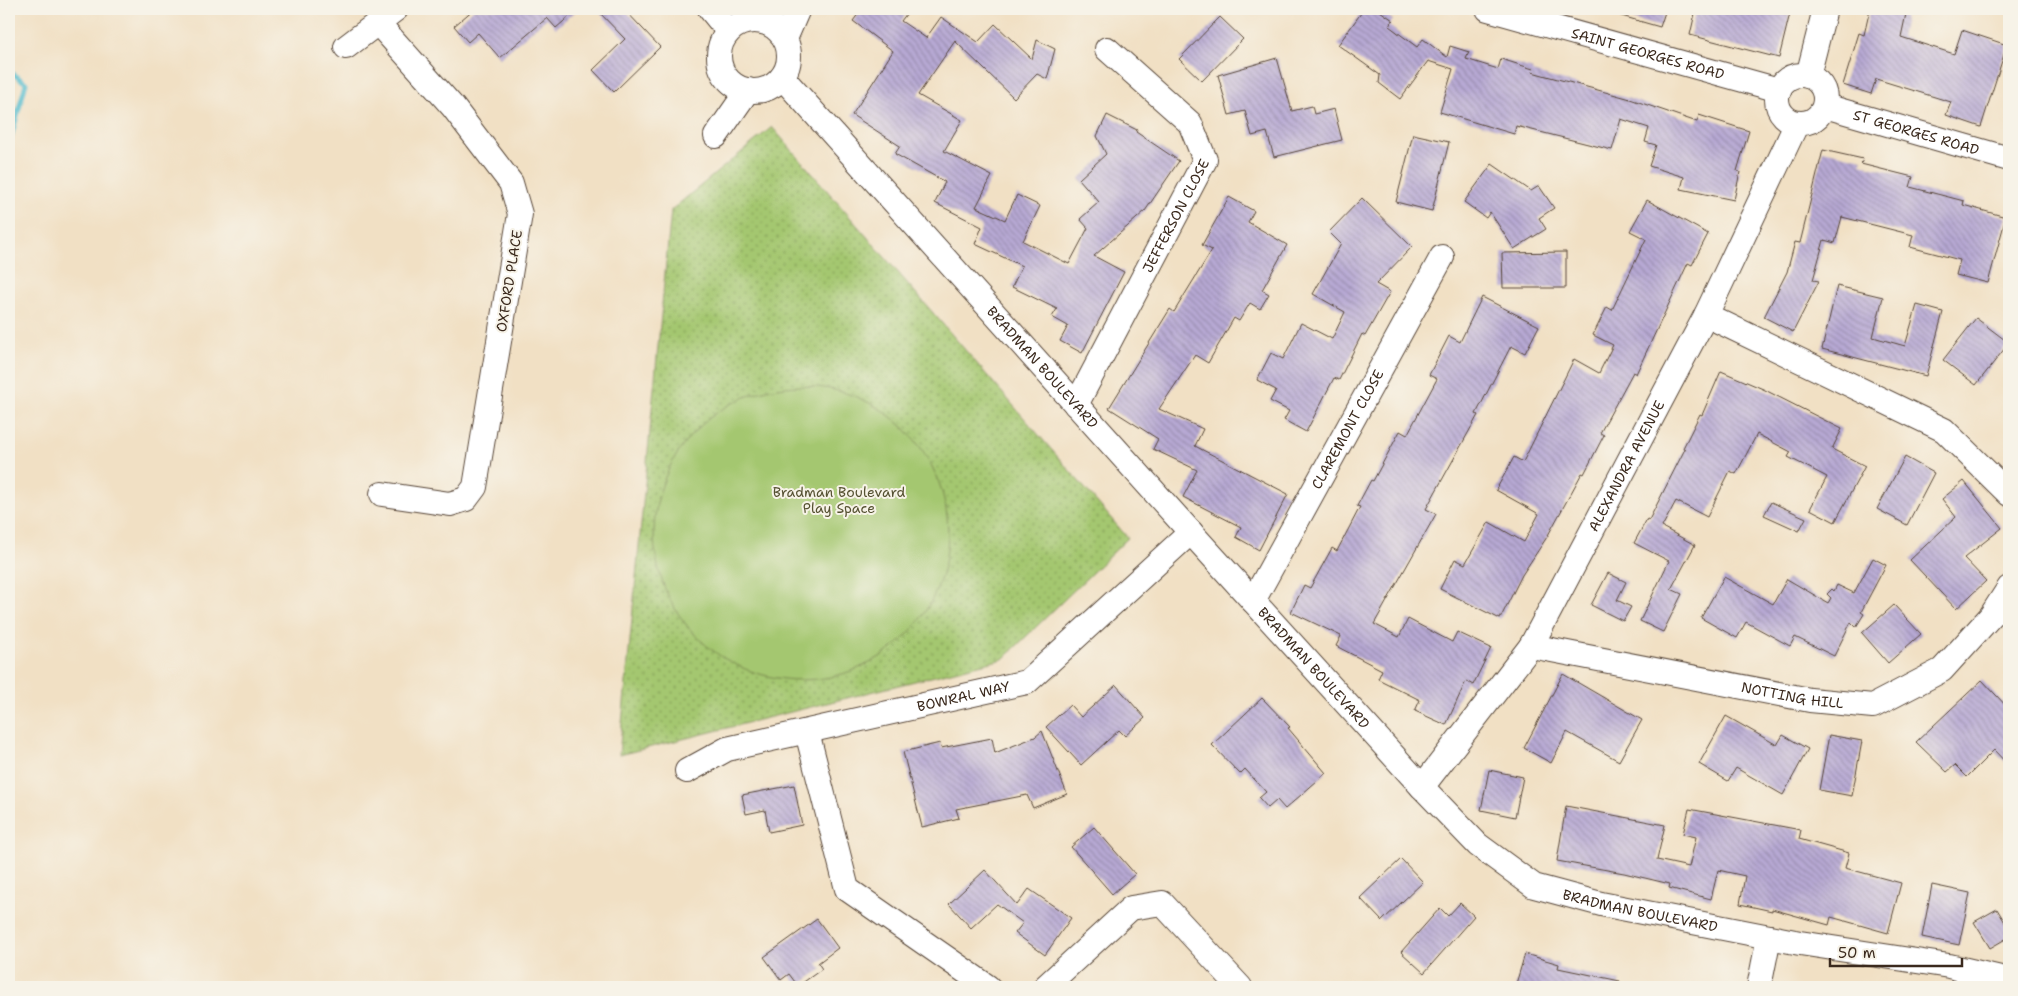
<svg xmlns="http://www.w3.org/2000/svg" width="2018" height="996" viewBox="0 0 2018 996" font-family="'Shantell Sans',sans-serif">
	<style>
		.park { fill: url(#park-dots); stroke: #707847 }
		.garden { fill: #a4c770; stroke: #707847 }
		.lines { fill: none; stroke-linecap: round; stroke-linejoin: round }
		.stream { stroke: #51bbcd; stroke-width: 5 }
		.building { fill: url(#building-back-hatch) }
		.minor-casing { stroke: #564537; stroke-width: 26 }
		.minor { stroke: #fff; stroke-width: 24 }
		.labels { text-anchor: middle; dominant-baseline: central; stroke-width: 4; stroke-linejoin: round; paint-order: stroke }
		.street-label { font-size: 14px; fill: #3b2a1e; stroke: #f7f3e8 }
		.park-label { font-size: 14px; fill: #555132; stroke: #f7f3e8 }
	</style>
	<defs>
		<pattern id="park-dots" width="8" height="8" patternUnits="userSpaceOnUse" patternTransform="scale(1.25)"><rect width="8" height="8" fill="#a4c770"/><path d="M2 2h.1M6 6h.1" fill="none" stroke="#87a25b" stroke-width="1.8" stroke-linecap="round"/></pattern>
		<pattern id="building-back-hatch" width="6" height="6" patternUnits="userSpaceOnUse" patternTransform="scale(1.25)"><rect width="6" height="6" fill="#b7a9d4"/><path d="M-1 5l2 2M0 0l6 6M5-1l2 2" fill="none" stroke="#968aab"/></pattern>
	</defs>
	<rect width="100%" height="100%" fill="#f7f3e8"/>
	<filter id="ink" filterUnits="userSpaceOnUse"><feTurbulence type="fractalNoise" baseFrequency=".02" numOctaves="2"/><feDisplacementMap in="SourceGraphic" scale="10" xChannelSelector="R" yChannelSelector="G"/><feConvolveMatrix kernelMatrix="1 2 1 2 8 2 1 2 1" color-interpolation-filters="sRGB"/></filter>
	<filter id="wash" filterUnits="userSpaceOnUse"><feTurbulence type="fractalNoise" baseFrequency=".0096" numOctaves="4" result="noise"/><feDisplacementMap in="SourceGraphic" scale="20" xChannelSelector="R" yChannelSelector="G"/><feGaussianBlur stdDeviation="1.12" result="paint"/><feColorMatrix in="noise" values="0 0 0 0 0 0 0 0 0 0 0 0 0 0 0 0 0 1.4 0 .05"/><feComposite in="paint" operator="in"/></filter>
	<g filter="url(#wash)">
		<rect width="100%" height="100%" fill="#f1e0c4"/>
		<polygon class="park" points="772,127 1128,538 1003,659 619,755 671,210"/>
		<circle class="garden" cx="801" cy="533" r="147"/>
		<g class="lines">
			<polyline class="stream" points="9,71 26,83 9,145"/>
		</g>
		<g id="blocks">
			<g class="building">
				<polygon points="474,9 578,9 556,28 547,18 500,58 478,33 468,42 454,26"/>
				<polygon points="596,9 624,9 660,47 614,92 593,70 625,39"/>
				<polygon points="862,9 910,9 901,21 926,38 941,17 978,42 995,24 1032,59 1037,40 1055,49 1047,79 1037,74 1014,98 955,41 918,95 962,120 944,151 992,176 976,207 1005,220 1017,195 1040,206 1023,241 1069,264 1088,228 1080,219 1099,202 1079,179 1106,154 1097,136 1107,115 1137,130 1136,132 1179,161 1145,211 1094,256 1124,272 1082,353 1060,341 1068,326 1052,317 1057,309 1012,287 1022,266 975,244 982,227 935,203 945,182 895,154 900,146 852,115 893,51 853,21"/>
				<polygon points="1364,9 1377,9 1393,20 1389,26 1417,47 1423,39 1447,57 1450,46 1469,52 1466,59 1498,69 1501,59 1533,69 1532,72 1627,98 1697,122 1699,115 1749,131 1737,171 1740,172 1734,200 1681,189 1684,177 1649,166 1656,145 1645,142 1649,128 1621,119 1612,150 1516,126 1514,134 1440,112 1453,69 1428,61 1400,99 1379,83 1380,75 1338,45"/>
				<polygon points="1612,9 1666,9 1660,27 1611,13"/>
				<polygon points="1696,9 1791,9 1779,58 1690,35"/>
				<polygon points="1870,9 1907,9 1901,37 1954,54 1962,30 2007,45 1981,127 1946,115 1951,102 1876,79 1871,94 1843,85 1859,33 1864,35"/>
				<polygon points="1220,17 1243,39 1202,81 1179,59"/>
				<polygon points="1277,58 1292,111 1312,106 1314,114 1334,109 1342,140 1274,157 1267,132 1252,136 1245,111 1229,115 1218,75"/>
				<polygon points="1413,134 1449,142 1432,211 1396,202"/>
				<polygon points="1823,150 1863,159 1861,164 1913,177 1910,187 1964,201 1963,205 2006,217 1988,283 1956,275 1960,260 1910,247 1913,235 1842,217 1835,243 1824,240 1813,280 1819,281 1793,332 1764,317 1787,272 1795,242 1800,243"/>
				<polygon points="1492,164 1531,191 1539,186 1554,208 1539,218 1546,229 1514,249 1490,212 1486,218 1464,202"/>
				<polygon points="1229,197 1254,211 1248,222 1287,245 1262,290 1269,294 1260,309 1250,303 1239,321 1234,318 1208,363 1195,355 1159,409 1203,429 1195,446 1288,494 1259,550 1236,537 1241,527 1183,497 1197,470 1153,449 1158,439 1109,408 1170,309 1174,312 1212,250 1202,245"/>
				<polygon points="1362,198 1412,247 1376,284 1390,292 1365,336 1362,334 1339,380 1334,378 1306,432 1284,420 1289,411 1270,401 1276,390 1257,380 1271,353 1283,359 1301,323 1332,339 1345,312 1313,294 1341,244 1329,232"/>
				<polygon points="1647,200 1708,234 1692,265 1688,263 1636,374 1633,372 1600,433 1604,435 1584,474 1582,473 1547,537 1522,575 1500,619 1440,589 1455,559 1465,564 1489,522 1524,542 1539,514 1496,490 1514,457 1523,462 1574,359 1599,373 1613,345 1593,335 1607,307 1612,310 1646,239 1630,231"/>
				<polygon points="1566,252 1566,288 1503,288 1502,253"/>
				<polygon points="1837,286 1883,297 1873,337 1905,346 1917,305 1943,312 1926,376 1822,349"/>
				<polygon points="1482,297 1539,326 1525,353 1511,346 1476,414 1478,415 1426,509 1436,514 1374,624 1399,637 1408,619 1452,642 1457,632 1491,648 1473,685 1466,681 1446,725 1415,711 1420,700 1378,679 1382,670 1336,646 1341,636 1291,612 1304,585 1310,588 1332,548 1337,551 1360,507 1357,506 1371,480 1373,481 1400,431 1407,435 1437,379 1429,375 1449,336 1460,342"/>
				<polygon points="1976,318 2009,343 1976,385 1943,360"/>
				<polygon points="1721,371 1763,389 1842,429 1832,449 1865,466 1835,522 1810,509 1827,477 1788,457 1791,452 1757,434 1736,474 1730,471 1707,517 1676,501 1662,527 1695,545 1671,589 1682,594 1663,632 1640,621 1669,561 1634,543 1647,519 1649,520 1685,449 1683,448 1700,414 1702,415"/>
				<polygon points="1905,457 1934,473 1907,525 1877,509"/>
				<polygon points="1964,481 2002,528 1964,558 1986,581 1956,609 1910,560 1956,517 1942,499"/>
				<polygon points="1771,502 1806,518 1799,531 1764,515"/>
				<polygon points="1873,558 1886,565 1861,612 1864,614 1856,627 1851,622 1834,656 1795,637 1790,646 1746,622 1737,638 1701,618 1724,577 1773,604 1787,579 1828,603 1831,598 1827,594 1832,589 1834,591 1837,585 1854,593"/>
				<polygon points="1608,573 1626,582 1617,600 1631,607 1623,621 1591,605"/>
				<polygon points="1894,605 1921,634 1888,663 1862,633"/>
				<polygon points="1563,674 1642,720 1619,761 1567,732 1551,763 1524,748"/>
				<polygon points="1982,680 2009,709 2009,766 1994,750 1967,777 1955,765 1947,772 1916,742"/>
				<polygon points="1116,685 1145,718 1125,736 1119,730 1081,765 1046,727 1070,705 1081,717"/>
				<polygon points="1262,698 1290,727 1288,728 1326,773 1285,809 1277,800 1268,808 1259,798 1266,792 1245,769 1240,774 1212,745"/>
				<polygon points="1726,716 1777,745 1783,735 1808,749 1783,795 1736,768 1728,781 1699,764"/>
				<polygon points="1042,731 1067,794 1033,808 1027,795 956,809 959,818 922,827 903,752 940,743 941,748 992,738 995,753 1035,737"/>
				<polygon points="1829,735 1862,741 1852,796 1819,790"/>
				<polygon points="1489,770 1523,777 1515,817 1481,810"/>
				<polygon points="794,785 802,825 769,832 765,810 746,814 742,795"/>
				<polygon points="1566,806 1665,825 1657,860 1689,867 1696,837 1683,834 1689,809 1801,830 1799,839 1849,853 1845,868 1901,883 1888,933 1831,917 1829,925 1772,909 1772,911 1740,904 1745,876 1718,870 1711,899 1669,888 1670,884 1624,873 1557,861"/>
				<polygon points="1094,827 1135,874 1112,894 1071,847"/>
				<polygon points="1401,859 1423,882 1382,921 1360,898"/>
				<polygon points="985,870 1017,905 1029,889 1071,918 1045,955 1015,933 1023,923 997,904 971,928 949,904"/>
				<polygon points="1932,885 1970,893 1959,945 1922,937"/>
				<polygon points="1460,903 1474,916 1424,973 1401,952 1440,908 1448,916"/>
				<polygon points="1997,909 2009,929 2009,937 1990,948 1974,922"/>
				<polygon points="817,919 838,948 818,963 822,969 798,986 789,974 781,980 764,957"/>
				<polygon points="1525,954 1559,964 1558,968 1620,981 1619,987 1515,987"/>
			</g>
		</g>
	</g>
	<g filter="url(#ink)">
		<use href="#blocks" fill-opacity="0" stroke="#564537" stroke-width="1"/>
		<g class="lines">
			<g class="minor-casing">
				<g id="minor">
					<polyline points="710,9 728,31"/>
					<path id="s1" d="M 1488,9 L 1779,90"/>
					<circle cx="754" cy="56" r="35"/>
					<polyline points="377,22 453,107 511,183 520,214 475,487 466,499 450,504 382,494"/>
					<polyline points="785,39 798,9"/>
					<polyline points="346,47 396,9"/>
					<circle cx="1801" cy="99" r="24"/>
					<polyline points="1808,76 1825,9"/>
					<path id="s2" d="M 782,77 L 1176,516 L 1422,787 L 1478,845 L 1534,886 L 1601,904 L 1800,943 L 1949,966 L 2009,980"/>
					<path id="s3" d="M 1825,106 L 2009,159"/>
					<polyline points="716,136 748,90"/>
					<polyline points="1706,315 1944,430 2009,494"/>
					<path id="s4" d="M 1076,405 L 1205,160 L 1190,123 L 1107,49"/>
					<path id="s5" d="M 1253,601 L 1442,257"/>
					<path id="s6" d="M 1531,646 L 1810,700 L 1873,706 L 1942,670 L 1991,616 L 2009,588"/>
					<polyline points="807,732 847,889 988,987"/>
					<path id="s7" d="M 687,771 L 727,749 L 1027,682 L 1191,532"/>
					<path id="s8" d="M 1422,787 L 1531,646 L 1706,315 L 1797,123"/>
					<polyline points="1045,987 1131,908 1162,903 1240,987"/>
					<polyline points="1759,987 1769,937"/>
				</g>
			</g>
			<use href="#minor" class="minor"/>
		</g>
	</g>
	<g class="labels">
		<g class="street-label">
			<text stroke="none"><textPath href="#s1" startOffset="166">SAINT GEORGES ROAD</textPath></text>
			<text stroke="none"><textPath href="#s3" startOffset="95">ST GEORGES ROAD</textPath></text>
			<text stroke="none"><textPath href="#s4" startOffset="214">JEFFERSON CLOSE</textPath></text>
			<text transform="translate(509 281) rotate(-81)">OXFORD PLACE</text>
			<text stroke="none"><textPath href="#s2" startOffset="390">BRADMAN BOULEVARD</textPath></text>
			<text stroke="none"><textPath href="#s5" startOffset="196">CLAREMONT CLOSE</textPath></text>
			<text stroke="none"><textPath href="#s8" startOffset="382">ALEXANDRA AVENUE</textPath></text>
			<text stroke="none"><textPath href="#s2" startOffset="795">BRADMAN BOULEVARD</textPath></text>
			<text stroke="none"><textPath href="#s6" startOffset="266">NOTTING HILL</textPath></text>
			<text stroke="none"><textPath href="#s7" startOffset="288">BOWRAL WAY</textPath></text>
			<text stroke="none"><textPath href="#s2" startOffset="1215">BRADMAN BOULEVARD</textPath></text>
		</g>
		<g class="park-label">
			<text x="839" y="492">Bradman Boulevard<tspan x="839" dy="16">Play Space</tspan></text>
		</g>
	</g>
	<rect width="2018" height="996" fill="none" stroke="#f7f3e8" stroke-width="30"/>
	<path d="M1830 958v8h132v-8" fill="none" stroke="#3b2a1e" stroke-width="2.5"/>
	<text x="1838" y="958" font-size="15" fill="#3b2a1e" stroke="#f7f3e8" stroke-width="4" paint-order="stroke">50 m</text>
</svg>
